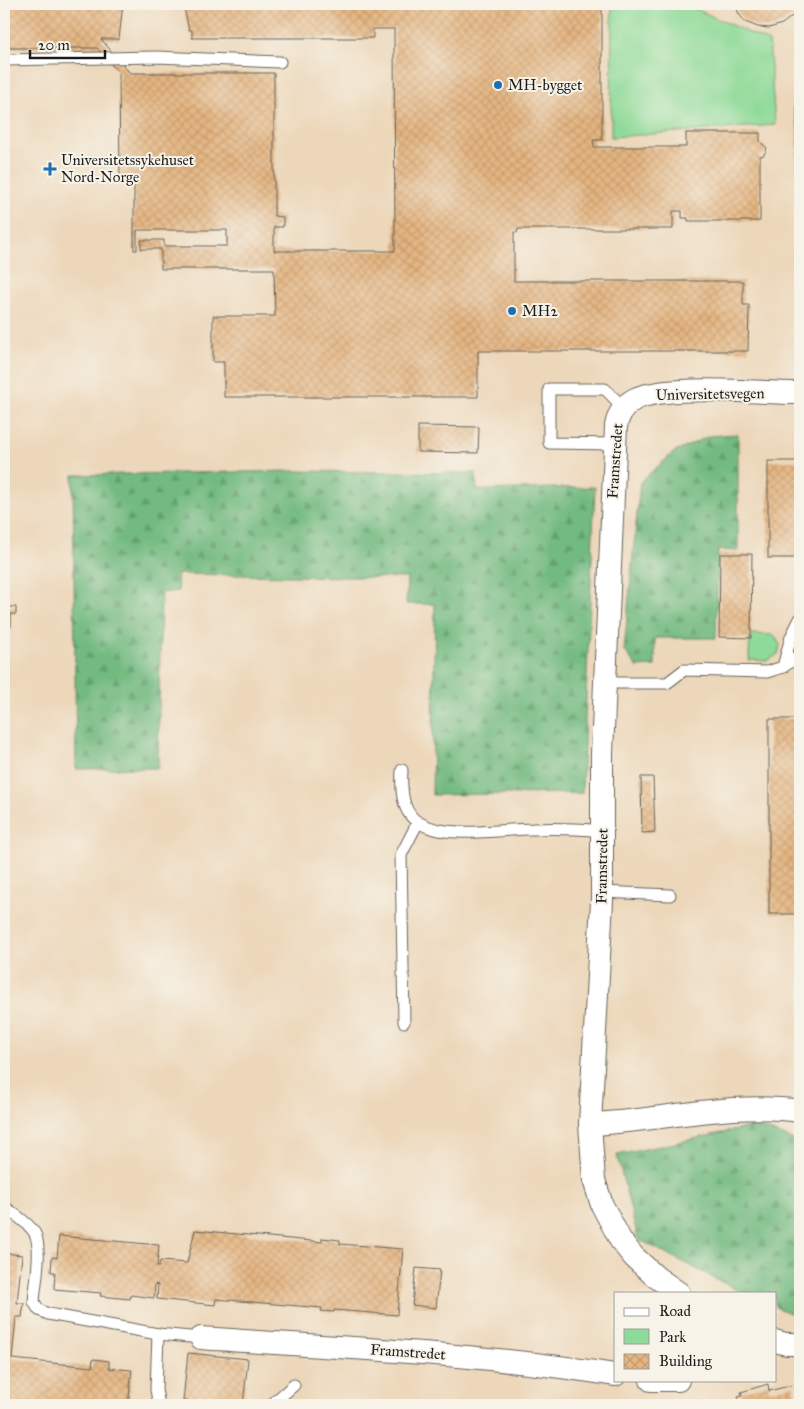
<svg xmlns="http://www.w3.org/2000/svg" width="804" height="1409" viewBox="0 0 804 1409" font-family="'IM FELL Great Primer',serif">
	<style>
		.built { fill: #ecd7ba; fill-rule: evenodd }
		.green { fill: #8eda98; stroke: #557b5a }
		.forest { fill: url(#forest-firs); stroke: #476b4e }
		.building { fill: url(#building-cross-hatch) }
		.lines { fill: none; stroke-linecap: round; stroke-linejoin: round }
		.service-casing { stroke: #67635a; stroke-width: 13 }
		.minor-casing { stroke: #67635a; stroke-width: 24 }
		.service { stroke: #fff; stroke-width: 11 }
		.minor { stroke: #fff; stroke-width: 22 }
		.poi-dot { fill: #1f6fb2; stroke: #f7f3e8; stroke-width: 2 }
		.labels { text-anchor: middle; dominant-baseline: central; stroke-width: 4; stroke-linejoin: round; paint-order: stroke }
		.poi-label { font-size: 15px; fill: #1c1c1c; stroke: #f7f3e8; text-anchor: start }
		.street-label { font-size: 15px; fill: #1c1c1c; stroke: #f7f3e8 }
	</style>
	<defs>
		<pattern id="forest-firs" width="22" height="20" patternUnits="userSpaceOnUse" patternTransform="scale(1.25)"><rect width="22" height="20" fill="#72ba80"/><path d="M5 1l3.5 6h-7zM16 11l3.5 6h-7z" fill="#629f6e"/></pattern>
		<pattern id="building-cross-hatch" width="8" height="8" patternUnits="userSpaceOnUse" patternTransform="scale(1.25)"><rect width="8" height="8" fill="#e5b581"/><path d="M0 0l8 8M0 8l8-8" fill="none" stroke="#c49b6f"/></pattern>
	</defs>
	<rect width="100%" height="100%" fill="#f7f3e8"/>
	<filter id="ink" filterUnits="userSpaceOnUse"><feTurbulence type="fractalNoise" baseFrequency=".02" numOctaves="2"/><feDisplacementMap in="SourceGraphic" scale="10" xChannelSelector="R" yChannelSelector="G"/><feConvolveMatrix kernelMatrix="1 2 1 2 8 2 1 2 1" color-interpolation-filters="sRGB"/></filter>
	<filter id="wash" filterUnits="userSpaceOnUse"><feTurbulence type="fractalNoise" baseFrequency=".0096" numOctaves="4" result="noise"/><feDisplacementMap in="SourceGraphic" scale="20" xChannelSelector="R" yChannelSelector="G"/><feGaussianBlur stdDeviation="1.12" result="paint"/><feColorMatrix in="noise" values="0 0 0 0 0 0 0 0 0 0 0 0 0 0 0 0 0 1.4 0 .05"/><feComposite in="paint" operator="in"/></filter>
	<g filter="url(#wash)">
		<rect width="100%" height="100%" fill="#f1e6ce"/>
		<path class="built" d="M 4,4 L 800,4 L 800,1405 L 4,1405 ZM 615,1293 L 775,1293 L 775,1380 L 615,1380 Z"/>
		<g class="green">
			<polygon points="612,4 685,4 769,42 775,125 611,137"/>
			<polygon points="750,634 774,635 780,645 778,654 767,661 749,660"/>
		</g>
		<g class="forest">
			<polygon points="738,434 738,551 718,550 716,638 655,638 655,666 637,667 624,650 640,482 673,453 709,436"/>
			<polygon points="294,471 476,473 477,490 595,487 582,793 432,795 435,604 406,604 407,578 177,574 178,591 161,593 158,768 76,769 73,475"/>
			<polygon points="755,1126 800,1142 800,1317 775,1307 775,1293 743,1293 638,1239 617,1155"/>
		</g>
		<g id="blocks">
			<g class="building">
				<polygon points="4,4 123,4 119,39 101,39 130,73 274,73 274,216 283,217 283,227 274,227 274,251 395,251 394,29 373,29 373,38 192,38 192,30 189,30 183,4 602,4 602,140 593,140 594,147 686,147 686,133 760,133 760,142 767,148 764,155 760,156 760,221 688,221 688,218 682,218 682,211 673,211 673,229 518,229 517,233 514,232 514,281 743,281 743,305 749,305 748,351 478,351 478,397 224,397 224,362 213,362 213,316 275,316 274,269 161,269 161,249 141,249 141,240 164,240 164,246 227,246 227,230 137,230 137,250 134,250 134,181 120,181 119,73 97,48 4,48"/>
				<polygon points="735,4 800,4 800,219 797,219 796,13 782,24 769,28 758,27 745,22 739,14"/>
				<polygon points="418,426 479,427 478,453 418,452"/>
				<rect x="768" y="461" width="32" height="97"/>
				<polygon points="720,554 752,554 751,638 719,637"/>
				<polygon points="4,607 16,607 16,614 11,614 11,627 4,627"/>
				<rect x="769" y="719" width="31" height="195"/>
				<polygon points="641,777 653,777 655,832 642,833"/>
				<polygon points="195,1230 322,1242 322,1238 340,1240 340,1244 403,1249 397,1315 334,1310 334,1312 321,1311 322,1308 216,1299 215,1305 157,1299 158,1285 155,1284 154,1298 131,1295 130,1299 100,1296 101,1293 54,1289 55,1272 51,1272 52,1257 57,1258 59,1236 159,1245 157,1267 159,1267 160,1261 187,1263"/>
				<polygon points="4,1253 22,1255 17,1303 24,1303 22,1317 16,1317 12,1359 92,1367 93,1359 109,1361 109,1368 132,1370 128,1405 4,1405"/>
				<polygon points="416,1268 440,1270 436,1308 412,1305"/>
				<polygon points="188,1353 248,1359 243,1405 183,1401"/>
				<polygon points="768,1384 769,1391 793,1385 798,1405 740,1405 738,1397 742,1396 741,1392"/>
			</g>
		</g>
	</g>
	<g filter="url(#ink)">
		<use href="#blocks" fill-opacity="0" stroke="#67635a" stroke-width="1"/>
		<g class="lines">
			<g class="service-casing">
				<g id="service">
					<polyline points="4,60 156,57 280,62"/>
					<polyline points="615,444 549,443 549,389 605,389 624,408"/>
					<polyline points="783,667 791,637 800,619"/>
					<polyline points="606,683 667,683 684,670 767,672 783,667 800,655"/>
					<path d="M 402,770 C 401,787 401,812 418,822 C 446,840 501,829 533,829 C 556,828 579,829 602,831"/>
					<polyline points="602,892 670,895"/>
					<polyline points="404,1022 401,855 418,822"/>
					<path d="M 4,1206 C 13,1214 27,1221 34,1232 C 43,1246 35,1285 34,1302 L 39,1310 L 48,1314 L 158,1334 L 201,1338"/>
					<polyline points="158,1334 156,1390 159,1405"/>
					<polyline points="271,1405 294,1385"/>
				</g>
			</g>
			<g class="minor-casing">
				<g id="minor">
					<path d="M 590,1124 C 660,1121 731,1101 800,1111"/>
					<path d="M 679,1293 L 656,1277 L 634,1257 L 621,1241 L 602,1205 L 594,1180 L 590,1124 L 602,901 L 602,753 L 616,426 C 618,415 624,405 635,399 C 667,384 762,393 800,393"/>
					<path d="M 201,1338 C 339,1348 478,1353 615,1375"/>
					<polyline points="775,1341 786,1344 800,1344"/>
					<polyline points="651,1380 678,1380"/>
				</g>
			</g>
			<use href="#service" class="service"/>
			<use href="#minor" class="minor"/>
		</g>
	</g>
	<g class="poi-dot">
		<circle cx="498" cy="85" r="5"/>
		<path d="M47.5 161.5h5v5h5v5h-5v5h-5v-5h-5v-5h5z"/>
		<circle cx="512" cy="311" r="5"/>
	</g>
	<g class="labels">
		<g class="poi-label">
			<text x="508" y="85">MH-bygget</text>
			<text x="61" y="160">Universitetssykehuset<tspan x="61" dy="17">Nord-Norge</tspan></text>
			<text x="522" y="311">MH2</text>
		</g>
		<g class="street-label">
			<text transform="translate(710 394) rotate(-1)">Universitetsvegen</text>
			<text transform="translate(615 461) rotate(-86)">Framstredet</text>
			<text transform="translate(602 866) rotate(-89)">Framstredet</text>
			<text transform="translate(408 1352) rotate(4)">Framstredet</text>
		</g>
	</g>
	<rect width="804" height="1409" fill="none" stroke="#f7f3e8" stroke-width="20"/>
	<rect x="614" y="1292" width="162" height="90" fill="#f7f3e8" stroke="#9f9d96"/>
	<rect x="624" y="1308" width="25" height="8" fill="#ffffff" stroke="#9f9d96"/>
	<text x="659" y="1316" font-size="15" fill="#1c1c1c">Road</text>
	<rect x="624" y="1329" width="25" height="15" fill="#8eda98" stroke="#9f9d96"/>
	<text x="659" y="1342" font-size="15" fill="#1c1c1c">Park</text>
	<rect x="624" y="1354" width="25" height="15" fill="url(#building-cross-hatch)" stroke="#9f9d96"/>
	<text x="659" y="1366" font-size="15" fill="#1c1c1c">Building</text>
	<path d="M30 50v8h75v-8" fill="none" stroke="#1c1c1c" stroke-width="2.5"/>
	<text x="38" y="50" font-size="15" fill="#1c1c1c" stroke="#f7f3e8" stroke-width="4" paint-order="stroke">20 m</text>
</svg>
